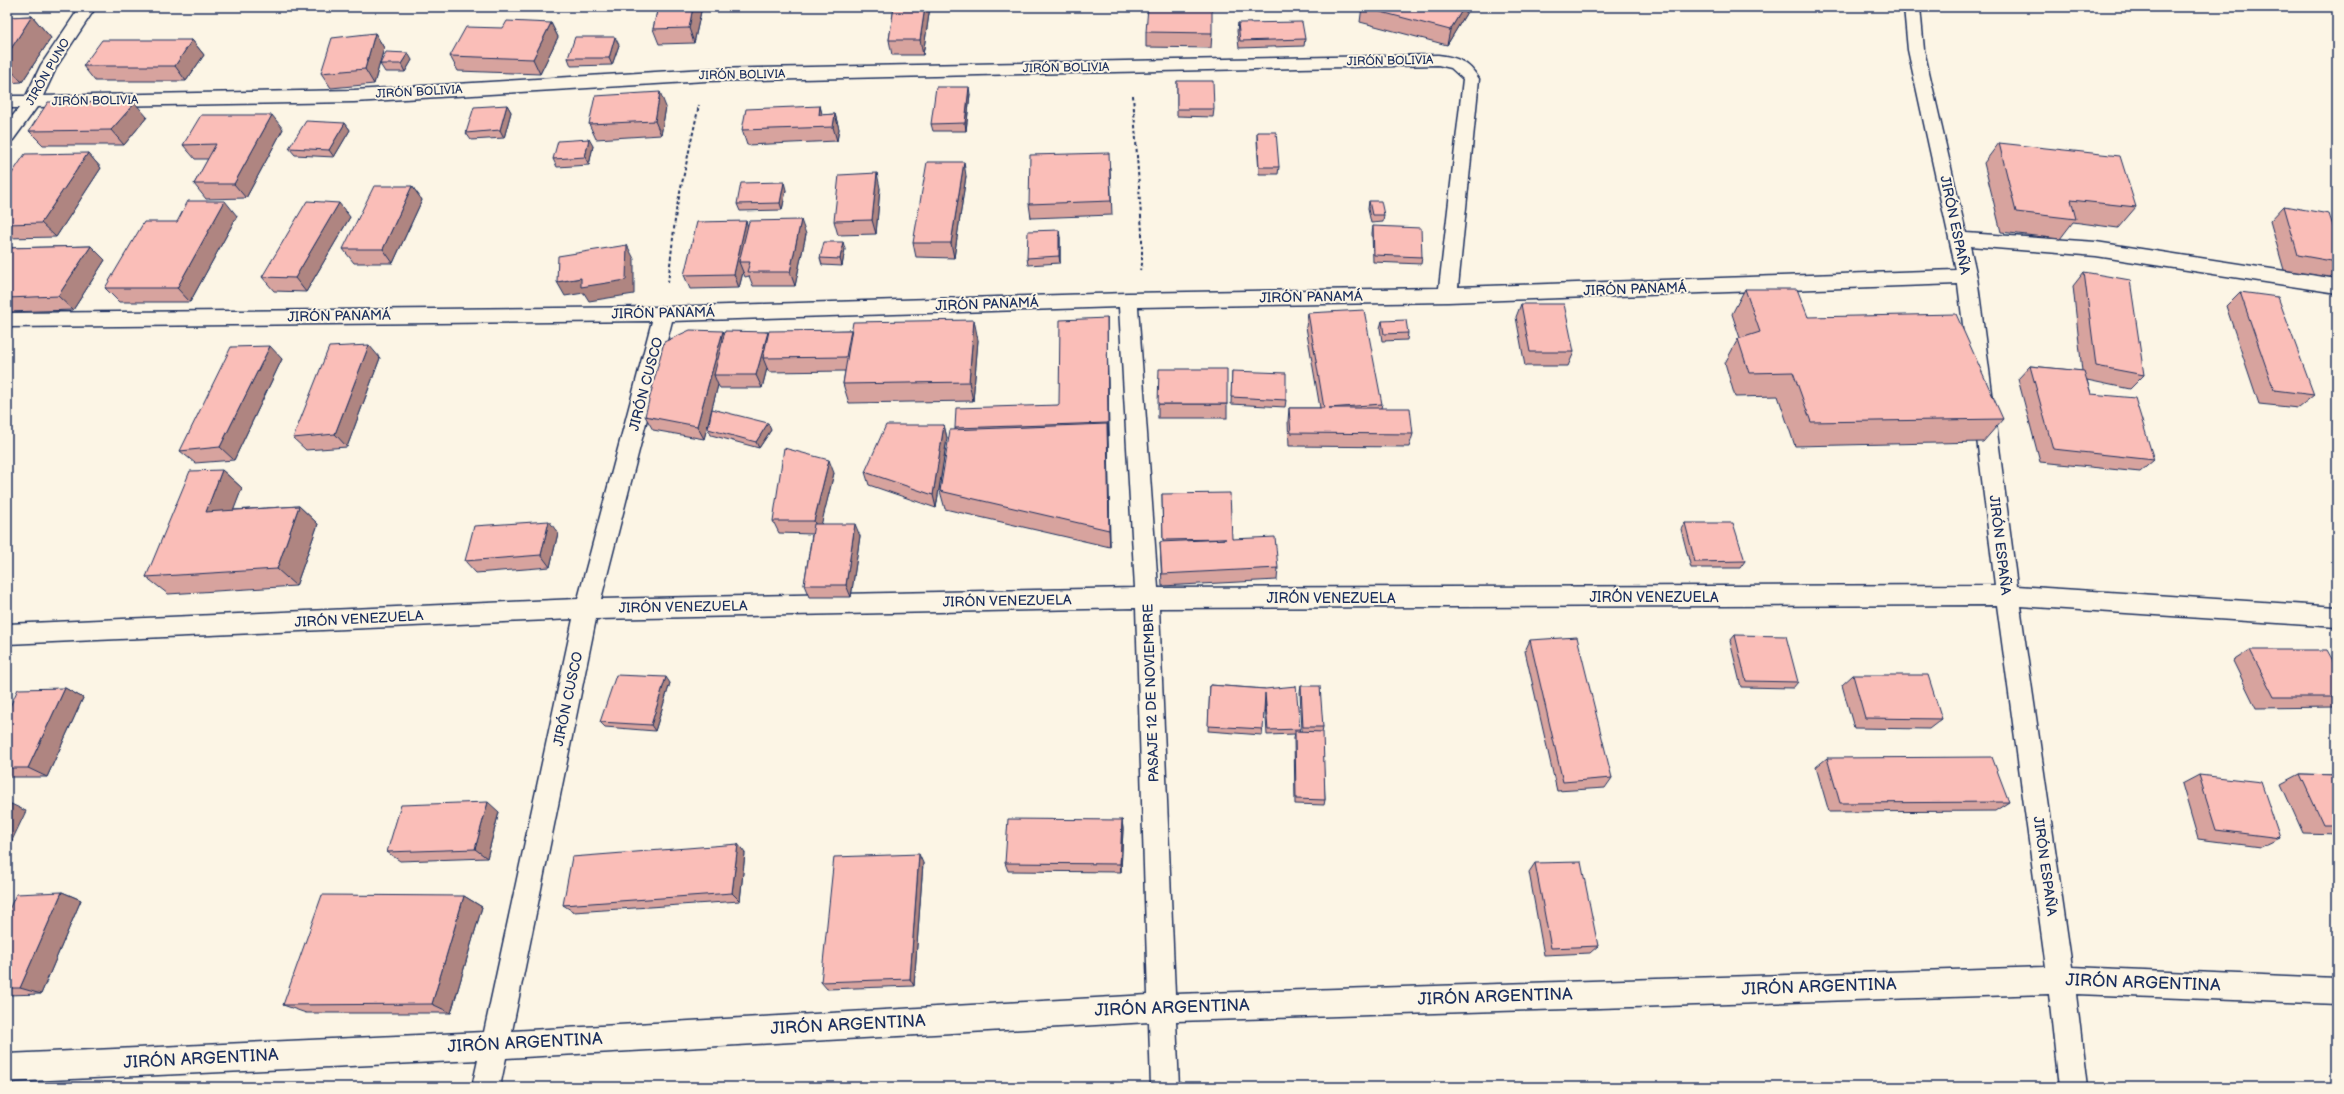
<svg xmlns="http://www.w3.org/2000/svg" width="2344" height="1094" viewBox="0 0 2344 1094" font-family="'Balsamiq Sans',sans-serif">
	<style>
		.lines { fill: none; stroke-linecap: round; stroke-linejoin: round }
		.minor-casing { stroke: #1b2f5e; stroke-width: 3 }
		.path { stroke: #1b2f5e; stroke-width: 2; stroke-dasharray: 3.5 2.5; stroke-linecap: butt }
		.minor { fill: #fcf5e5; fill-rule: evenodd }
		.wall { fill: #d7a39e; stroke: #1b2f5e }
		.shaded-wall { fill: #af8581; stroke: #1b2f5e }
		.building { fill: #fabeb8; stroke: #1b2f5e }
		.labels { text-anchor: middle; dominant-baseline: central; stroke-width: 4; stroke-linejoin: round; paint-order: stroke }
		.far-street-label { font-size: 12px; fill: #1b2f5e; stroke: #fcf5e5 }
		.street-label { font-size: 14px; fill: #1b2f5e; stroke: #fcf5e5 }
		.near-street-label { font-size: 17px; fill: #1b2f5e; stroke: #fcf5e5 }
	</style>
	<rect width="100%" height="100%" fill="#fcf5e5"/>
	<filter id="ink" filterUnits="userSpaceOnUse"><feTurbulence type="fractalNoise" baseFrequency=".025" numOctaves="2"/><feDisplacementMap in="SourceGraphic" scale="8" xChannelSelector="R" yChannelSelector="G"/><feConvolveMatrix kernelMatrix="1 2 1 2 8 2 1 2 1" color-interpolation-filters="sRGB"/></filter>
	<g filter="url(#ink)">
		<g class="lines">
			<g class="minor-casing">
				<path id="minor" d="M 80,7 L 96,7 L 57,66 L 43,96 L 354,90 L 706,69 L 1438,55 C 1457,57 1469,62 1479,79 L 1458,287 L 1956,270 L 1908,50 L 1904,7 L 1920,7 L 1924,50 L 1966,233 L 2096,242 L 2337,279 L 2337,293 L 2096,256 L 1970,246 L 1977,277 L 2017,586 L 2337,607 L 2337,627 L 2020,606 L 2072,967 L 2337,978 L 2337,1004 L 2076,994 L 2087,1087 L 2059,1087 L 2049,994 L 1176,1021 L 1179,1087 L 1151,1087 L 1149,1022 L 506,1058 L 500,1087 L 472,1087 L 478,1060 L 7,1082 L 7,1054 L 484,1032 L 573,619 L 7,644 L 7,624 L 578,599 L 652,321 L 7,327 L 7,313 L 664,307 L 1128,293 L 1439,288 L 1463,79 L 1451,68 L 1438,65 L 706,81 L 354,102 L 37,107 L 13,140 L 7,142 L 7,123 L 19,108 L 7,108 L 7,96 L 26,96 L 41,65 ZM 1958,284 L 1995,585 L 1158,588 L 1138,307 L 1448,302 ZM 1119,307 L 1135,588 L 601,599 L 672,321 ZM 1997,605 L 2046,967 L 1175,994 L 1159,608 ZM 1136,608 L 1148,995 L 512,1031 L 596,619 Z"/>
			</g>
			<g class="path">
				<polyline points="1133,95 1142,232 1142,264 1140,270"/>
				<polyline points="668,283 676,211 699,105"/>
			</g>
			<use href="#minor" class="minor"/>
		</g>
		<g class="wall">
			<polygon points="658,7 702,7 694,43 659,44 653,29"/>
			<polygon points="894,7 930,7 923,55 892,55 889,40"/>
			<polygon points="1362,7 1470,7 1447,45 1360,22"/>
			<polygon points="1162,8 1212,33 1211,48 1146,47 1146,32"/>
			<polygon points="32,16 51,38 22,82 7,83 7,17"/>
			<polygon points="551,23 558,37 540,74 458,71 450,56"/>
			<polygon points="1238,23 1305,39 1304,46 1239,48 1237,31"/>
			<polygon points="375,33 384,48 374,84 331,88 321,73"/>
			<polygon points="192,40 204,55 186,81 95,81 83,66"/>
			<polygon points="619,45 612,65 571,66 568,58"/>
			<polygon points="412,60 405,72 385,72 380,64"/>
			<polygon points="1177,81 1214,109 1213,117 1177,116"/>
			<polygon points="970,94 966,131 933,131 931,124"/>
			<polygon points="507,105 511,112 504,138 471,140 466,133"/>
			<polygon points="820,106 822,115 835,114 839,129 837,141 747,145 742,130"/>
			<polygon points="666,107 661,135 596,139 589,124"/>
			<polygon points="147,117 124,145 43,145 29,131"/>
			<polygon points="345,123 350,130 334,157 295,155 289,148"/>
			<polygon points="283,129 246,198 206,199 194,184 208,159 195,159 183,145"/>
			<polygon points="1257,132 1279,167 1278,174 1259,174 1257,140"/>
			<polygon points="1999,143 2136,207 2118,228 2073,222 2060,239 2001,232 1984,163"/>
			<polygon points="593,146 589,165 557,167 553,159"/>
			<polygon points="88,153 101,168 56,237 7,238 7,181"/>
			<polygon points="1110,167 1112,215 1031,218 1029,204"/>
			<polygon points="966,176 954,258 916,257 913,243"/>
			<polygon points="412,186 422,200 393,263 354,263 343,249"/>
			<polygon points="880,188 876,234 838,235 834,221"/>
			<polygon points="786,190 782,210 740,211 737,204"/>
			<polygon points="1369,201 1384,215 1383,222 1371,223 1368,209"/>
			<polygon points="2284,206 2337,238 2337,270 2330,277 2284,270 2270,221"/>
			<polygon points="237,216 190,302 119,302 105,288 177,222"/>
			<polygon points="350,217 306,292 274,291 262,277"/>
			<polygon points="748,226 806,234 795,286 753,286 749,276 745,277 743,272 739,288 690,289 684,275"/>
			<polygon points="1373,226 1422,257 1421,264 1373,262 1372,233"/>
			<polygon points="1060,237 1060,263 1028,265 1027,258"/>
			<polygon points="91,246 105,260 73,310 7,312 7,248"/>
			<polygon points="845,249 842,266 822,265 820,258"/>
			<polygon points="2084,272 2144,375 2130,389 2087,380 2091,394 2154,460 2140,472 2040,462 2018,379 2030,366 2082,371 2073,286"/>
			<polygon points="1745,289 1808,317 2003,419 1983,442 1795,446 1778,396 1735,397 1725,363 1738,339 1740,338 1732,314"/>
			<polygon points="2240,292 2314,395 2298,408 2259,404 2226,306"/>
			<polygon points="1521,304 1574,352 1568,366 1525,366 1516,317"/>
			<polygon points="1308,313 1382,404 1381,408 1413,434 1409,447 1289,446 1288,421 1289,408 1320,408 1306,327"/>
			<polygon points="1107,318 1107,332 1109,436 1108,436 1110,547 945,509 940,491 955,430 955,428 1059,405"/>
			<polygon points="1382,321 1408,333 1407,340 1382,341 1380,328"/>
			<polygon points="851,330 851,332 978,340 973,401 849,403 843,384 845,371 769,372 767,368 762,388 720,388 718,385 704,439 653,430 645,416 723,331 724,335 768,332 768,333"/>
			<polygon points="380,358 347,447 306,450 293,438"/>
			<polygon points="282,359 234,460 195,463 180,451"/>
			<polygon points="1232,371 1286,400 1285,407 1231,404"/>
			<rect x="1158" y="404" width="69" height="14"/>
			<polygon points="944,425 947,438 936,508 869,485 865,472"/>
			<polygon points="708,429 771,430 759,448 711,435"/>
			<polygon points="222,470 242,488 233,510 299,506 318,524 296,586 168,594 146,577"/>
			<polygon points="834,473 821,524 860,536 851,597 809,597 804,585 812,534 779,533 773,521"/>
			<polygon points="1162,494 1278,568 1277,580 1162,586 1160,542 1163,542"/>
			<polygon points="1685,523 1745,561 1740,568 1691,568 1681,529"/>
			<polygon points="558,533 550,567 476,573 465,561"/>
			<polygon points="1735,635 1798,682 1793,688 1741,687 1730,641"/>
			<polygon points="1530,640 1612,778 1605,788 1557,791 1525,651"/>
			<polygon points="2250,650 2337,668 2337,705 2334,707 2256,708 2233,661"/>
			<polygon points="1853,675 1942,719 1929,729 1854,728 1842,685"/>
			<polygon points="670,683 655,731 605,727 600,722"/>
			<polygon points="1210,685 1265,689 1300,729 1299,731 1302,731 1300,692 1301,686 1323,727 1322,732 1325,800 1324,805 1295,804 1294,737 1295,734 1267,735 1265,702 1262,735 1208,731"/>
			<polygon points="65,688 83,698 47,777 7,777 7,713"/>
			<polygon points="1827,758 2009,802 1995,811 1829,812 1816,767"/>
			<polygon points="2300,774 2337,775 2337,834 2303,833 2281,784"/>
			<polygon points="2199,775 2280,838 2261,847 2198,839 2182,784"/>
			<polygon points="499,812 487,858 400,861 387,852"/>
			<polygon points="1122,820 1123,829 1121,872 1008,871 1005,863"/>
			<polygon points="745,853 740,901 574,912 563,905"/>
			<polygon points="923,863 914,986 827,989 821,982"/>
			<polygon points="1535,863 1598,946 1590,953 1544,955 1529,872"/>
			<polygon points="62,892 81,900 41,994 7,995 7,914"/>
			<polygon points="464,896 482,907 451,1013 306,1013 283,1005"/>
		</g>
		<g class="shaded-wall">
			<polygon points="693,7 702,7 694,43 689,28"/>
			<polygon points="925,7 930,7 923,55 920,40"/>
			<polygon points="1464,7 1470,7 1447,45 1450,30"/>
			<polygon points="32,16 51,38 22,82 7,66 7,55"/>
			<polygon points="551,23 558,37 540,74 533,59"/>
			<polygon points="375,33 384,48 374,84 365,69"/>
			<polygon points="615,37 619,45 612,65 609,58"/>
			<polygon points="192,40 204,55 186,81 175,66"/>
			<polygon points="408,53 412,60 405,72 401,64"/>
			<polygon points="969,87 970,94 966,131 965,123"/>
			<polygon points="660,92 666,107 661,135 655,121"/>
			<polygon points="135,103 147,117 124,145 111,130"/>
			<polygon points="507,105 511,112 504,138 500,130"/>
			<polygon points="820,106 824,121 819,115"/>
			<polygon points="835,114 839,129 837,141 833,127"/>
			<polygon points="272,115 283,129 246,198 234,184"/>
			<polygon points="345,123 350,130 334,157 329,150"/>
			<polygon points="589,139 593,146 589,165 585,157"/>
			<polygon points="88,153 101,168 56,237 41,223"/>
			<polygon points="964,162 966,176 954,258 951,243"/>
			<polygon points="877,173 880,188 876,234 872,220"/>
			<polygon points="784,182 786,190 782,210 780,203"/>
			<polygon points="412,186 422,200 393,263 383,249"/>
			<polygon points="225,201 237,216 190,302 177,288"/>
			<polygon points="339,203 350,217 306,292 295,278"/>
			<polygon points="801,220 806,234 795,286 790,272"/>
			<polygon points="746,221 751,235 739,262 743,272 739,288 734,274"/>
			<polygon points="1059,230 1060,237 1060,263 1059,256"/>
			<polygon points="843,242 845,249 842,266 840,259"/>
			<polygon points="627,245 634,259 634,294 589,301 584,293 565,296 557,282 581,278"/>
			<polygon points="91,246 105,260 73,310 58,296"/>
			<polygon points="1107,318 1107,332 1109,436 1108,423"/>
			<polygon points="974,320 978,340 973,401 969,382"/>
			<polygon points="723,331 729,345 714,375 718,385 704,439 697,426"/>
			<polygon points="768,332 773,345 763,358 767,368 762,388 756,375"/>
			<polygon points="369,345 380,358 347,447 335,434"/>
			<polygon points="270,346 282,359 234,460 220,447"/>
			<polygon points="768,423 771,430 759,448 756,442"/>
			<polygon points="1107,424 1108,442 1110,547 1109,530"/>
			<polygon points="944,425 947,438 936,508 933,495"/>
			<polygon points="829,460 834,473 819,534 814,521"/>
			<polygon points="222,470 242,488 226,530 206,512"/>
			<polygon points="299,506 318,524 296,586 277,569"/>
			<polygon points="549,521 558,533 550,567 541,555"/>
			<polygon points="855,524 860,536 851,597 846,585"/>
			<polygon points="666,677 670,683 655,731 651,725"/>
			<polygon points="65,688 83,698 47,777 28,768"/>
			<polygon points="7,802 26,811 7,851"/>
			<polygon points="488,802 499,812 487,858 475,849"/>
			<polygon points="1122,820 1123,829 1121,872 1120,864"/>
			<polygon points="738,844 745,853 740,901 732,893"/>
			<polygon points="919,854 923,863 914,986 910,979"/>
			<polygon points="62,892 81,900 41,994 20,988"/>
			<polygon points="464,896 482,907 451,1013 432,1004"/>
		</g>
		<g class="building">
			<polygon points="658,7 693,7 689,28 653,29"/>
			<polygon points="894,7 925,7 920,40 889,40"/>
			<polygon points="1148,7 1162,7 1162,8 1212,9 1212,33 1146,32"/>
			<polygon points="1362,7 1464,7 1450,30"/>
			<polygon points="32,16 7,55 7,17"/>
			<polygon points="507,21 551,23 533,59 450,56 466,27 503,28"/>
			<polygon points="1302,22 1305,39 1240,41 1238,23"/>
			<polygon points="375,33 365,69 321,73 332,38"/>
			<polygon points="575,37 615,37 609,58 568,58"/>
			<polygon points="102,40 192,40 175,66 83,66"/>
			<polygon points="386,52 408,53 401,64 380,64"/>
			<polygon points="1177,81 1213,81 1214,109 1177,109"/>
			<polygon points="936,87 969,87 965,123 931,124"/>
			<polygon points="660,92 655,121 589,124 595,96"/>
			<polygon points="48,102 135,103 111,130 29,131"/>
			<polygon points="507,105 500,130 466,133 474,107"/>
			<polygon points="820,106 819,115 835,114 833,127 742,130 746,109"/>
			<polygon points="201,115 272,115 234,184 194,184 216,144 183,145"/>
			<polygon points="306,121 345,123 329,150 289,148"/>
			<polygon points="1257,132 1276,132 1279,167 1259,167"/>
			<polygon points="589,139 585,157 553,159 558,141"/>
			<polygon points="1999,143 2120,156 2136,207 2071,200 2076,219 2016,212"/>
			<polygon points="88,153 41,223 7,224 7,181 25,154"/>
			<polygon points="1109,153 1111,201 1029,204 1030,155"/>
			<polygon points="927,162 964,162 951,243 913,243"/>
			<polygon points="877,173 872,220 834,221 839,175"/>
			<polygon points="784,182 780,203 737,204 741,183"/>
			<polygon points="374,186 412,186 383,249 343,249"/>
			<polygon points="188,201 225,201 177,288 105,288 144,222 177,222"/>
			<polygon points="307,201 339,203 295,278 262,277"/>
			<polygon points="1369,201 1381,201 1384,215 1372,215"/>
			<polygon points="2284,206 2329,214 2337,238 2337,262 2298,255"/>
			<polygon points="801,220 790,272 747,272 750,262 739,262 749,221"/>
			<polygon points="746,221 734,274 684,275 697,222"/>
			<polygon points="1373,226 1421,228 1422,257 1374,255"/>
			<polygon points="1059,230 1059,256 1027,258 1028,231"/>
			<polygon points="824,242 843,242 840,259 820,258"/>
			<polygon points="627,245 626,280 581,287 581,278 557,282 558,256"/>
			<polygon points="91,246 58,296 7,298 7,248"/>
			<polygon points="2084,272 2130,280 2144,375 2096,366"/>
			<polygon points="1745,289 1797,289 1808,317 1956,314 2003,419 1811,422 1793,372 1749,373 1738,339 1760,332"/>
			<polygon points="2240,292 2278,297 2314,395 2274,390"/>
			<polygon points="1521,304 1564,304 1574,352 1530,352"/>
			<polygon points="1364,310 1382,404 1329,408 1410,408 1413,434 1291,433 1289,408 1324,408 1308,313"/>
			<polygon points="1107,318 1108,423 955,428 956,408 1059,405 1060,320"/>
			<polygon points="974,320 969,382 843,384 853,322"/>
			<polygon points="1406,320 1408,333 1384,334 1382,321"/>
			<polygon points="690,330 723,331 697,426 645,416 664,342"/>
			<polygon points="851,330 846,357 763,358 769,331"/>
			<polygon points="725,331 768,332 756,375 714,375"/>
			<polygon points="369,345 335,434 293,438 329,347"/>
			<polygon points="270,346 220,447 180,451 231,347"/>
			<polygon points="2030,366 2084,371 2091,394 2135,398 2154,460 2053,449"/>
			<polygon points="1159,369 1227,369 1227,404 1158,404"/>
			<polygon points="1232,371 1286,373 1286,400 1231,397"/>
			<polygon points="712,409 768,423 756,442 708,429"/>
			<polygon points="1107,424 1109,530 940,491 950,430"/>
			<polygon points="886,425 944,425 933,495 865,472"/>
			<polygon points="784,448 829,460 814,521 773,521"/>
			<polygon points="222,470 206,512 299,506 277,569 146,577 190,471"/>
			<polygon points="1230,493 1232,539 1275,537 1278,568 1162,574 1160,542 1226,539 1163,540 1162,494"/>
			<polygon points="549,521 541,555 465,561 474,526"/>
			<polygon points="1685,523 1733,523 1745,561 1695,562"/>
			<polygon points="814,524 855,524 846,585 804,585"/>
			<polygon points="1735,635 1786,636 1798,682 1746,681"/>
			<polygon points="1577,637 1612,778 1563,782 1530,640"/>
			<polygon points="2250,650 2327,650 2337,668 2337,697 2274,697"/>
			<polygon points="616,675 666,677 651,725 600,722"/>
			<polygon points="1853,675 1928,675 1942,719 1865,718"/>
			<polygon points="1210,685 1265,689 1296,686 1300,729 1268,730 1265,693 1263,729 1208,726"/>
			<polygon points="1301,686 1320,686 1323,727 1303,727"/>
			<polygon points="65,688 28,768 7,768 7,713 18,689"/>
			<polygon points="1295,731 1323,732 1325,800 1296,799"/>
			<polygon points="1992,757 2009,802 1840,803 1827,758"/>
			<polygon points="2300,774 2337,775 2337,824 2323,824"/>
			<polygon points="2199,775 2261,782 2280,838 2216,830"/>
			<polygon points="488,802 475,849 387,852 401,805"/>
			<polygon points="1008,819 1122,820 1120,864 1005,863"/>
			<polygon points="738,844 732,893 563,905 572,857"/>
			<polygon points="919,854 910,979 821,982 834,857"/>
			<polygon points="1581,862 1598,946 1551,948 1535,863"/>
			<polygon points="62,892 20,988 7,988 7,914 16,894"/>
			<polygon points="322,895 464,896 432,1004 283,1005"/>
		</g>
	</g>
	<g class="labels">
		<g class="far-street-label">
			<text transform="translate(1390 61) rotate(-1)">JIRÓN BOLIVIA</text>
			<text transform="translate(1066 68) rotate(-1)">JIRÓN BOLIVIA</text>
			<text transform="translate(48 72) rotate(-60)">JIRÓN PUNO</text>
			<text transform="translate(742 75) rotate(-1)">JIRÓN BOLIVIA</text>
			<text transform="translate(419 92) rotate(-3)">JIRÓN BOLIVIA</text>
			<text transform="translate(95 101) rotate(-1)">JIRÓN BOLIVIA</text>
		</g>
		<g class="street-label">
			<text transform="translate(1955 225) rotate(78)">JIRÓN ESPAÑA</text>
			<text transform="translate(1635 289) rotate(-2)">JIRÓN PANAMÁ</text>
			<text transform="translate(1311 297) rotate(-1)">JIRÓN PANAMÁ</text>
			<text transform="translate(987 304) rotate(-2)">JIRÓN PANAMÁ</text>
			<text transform="translate(663 313) rotate(-1)">JIRÓN PANAMÁ</text>
			<text transform="translate(339 316) rotate(-1)">JIRÓN PANAMÁ</text>
			<text transform="translate(646 384) rotate(-75)">JIRÓN CUSCO</text>
			<text transform="translate(2000 545) rotate(83)">JIRÓN ESPAÑA</text>
			<text x="1654" y="597">JIRÓN VENEZUELA</text>
			<text x="1331" y="598">JIRÓN VENEZUELA</text>
			<text transform="translate(1007 601) rotate(-1)">JIRÓN VENEZUELA</text>
			<text transform="translate(683 607) rotate(-1)">JIRÓN VENEZUELA</text>
			<text transform="translate(359 619) rotate(-3)">JIRÓN VENEZUELA</text>
			<text transform="translate(1151 693) rotate(-92)">PASAJE 12 DE NOVIEMBRE</text>
			<text transform="translate(568 699) rotate(-78)">JIRÓN CUSCO</text>
			<text transform="translate(2045 866) rotate(82)">JIRÓN ESPAÑA</text>
		</g>
		<g class="near-street-label">
			<text transform="translate(2143 983) rotate(2)">JIRÓN ARGENTINA</text>
			<text transform="translate(1819 987) rotate(-2)">JIRÓN ARGENTINA</text>
			<text transform="translate(1495 997) rotate(-2)">JIRÓN ARGENTINA</text>
			<text transform="translate(1172 1008) rotate(-2)">JIRÓN ARGENTINA</text>
			<text transform="translate(848 1025) rotate(-3)">JIRÓN ARGENTINA</text>
			<text transform="translate(525 1043) rotate(-3)">JIRÓN ARGENTINA</text>
			<text transform="translate(201 1059) rotate(-3)">JIRÓN ARGENTINA</text>
		</g>
	</g>
	<rect width="2344" height="1094" fill="none" stroke="#fcf5e5" stroke-width="24"/>
	<rect x="12" y="12" width="2320" height="1070" fill="none" stroke="#1b2f5e" stroke-width="1.5" filter="url(#ink)"/>
</svg>
